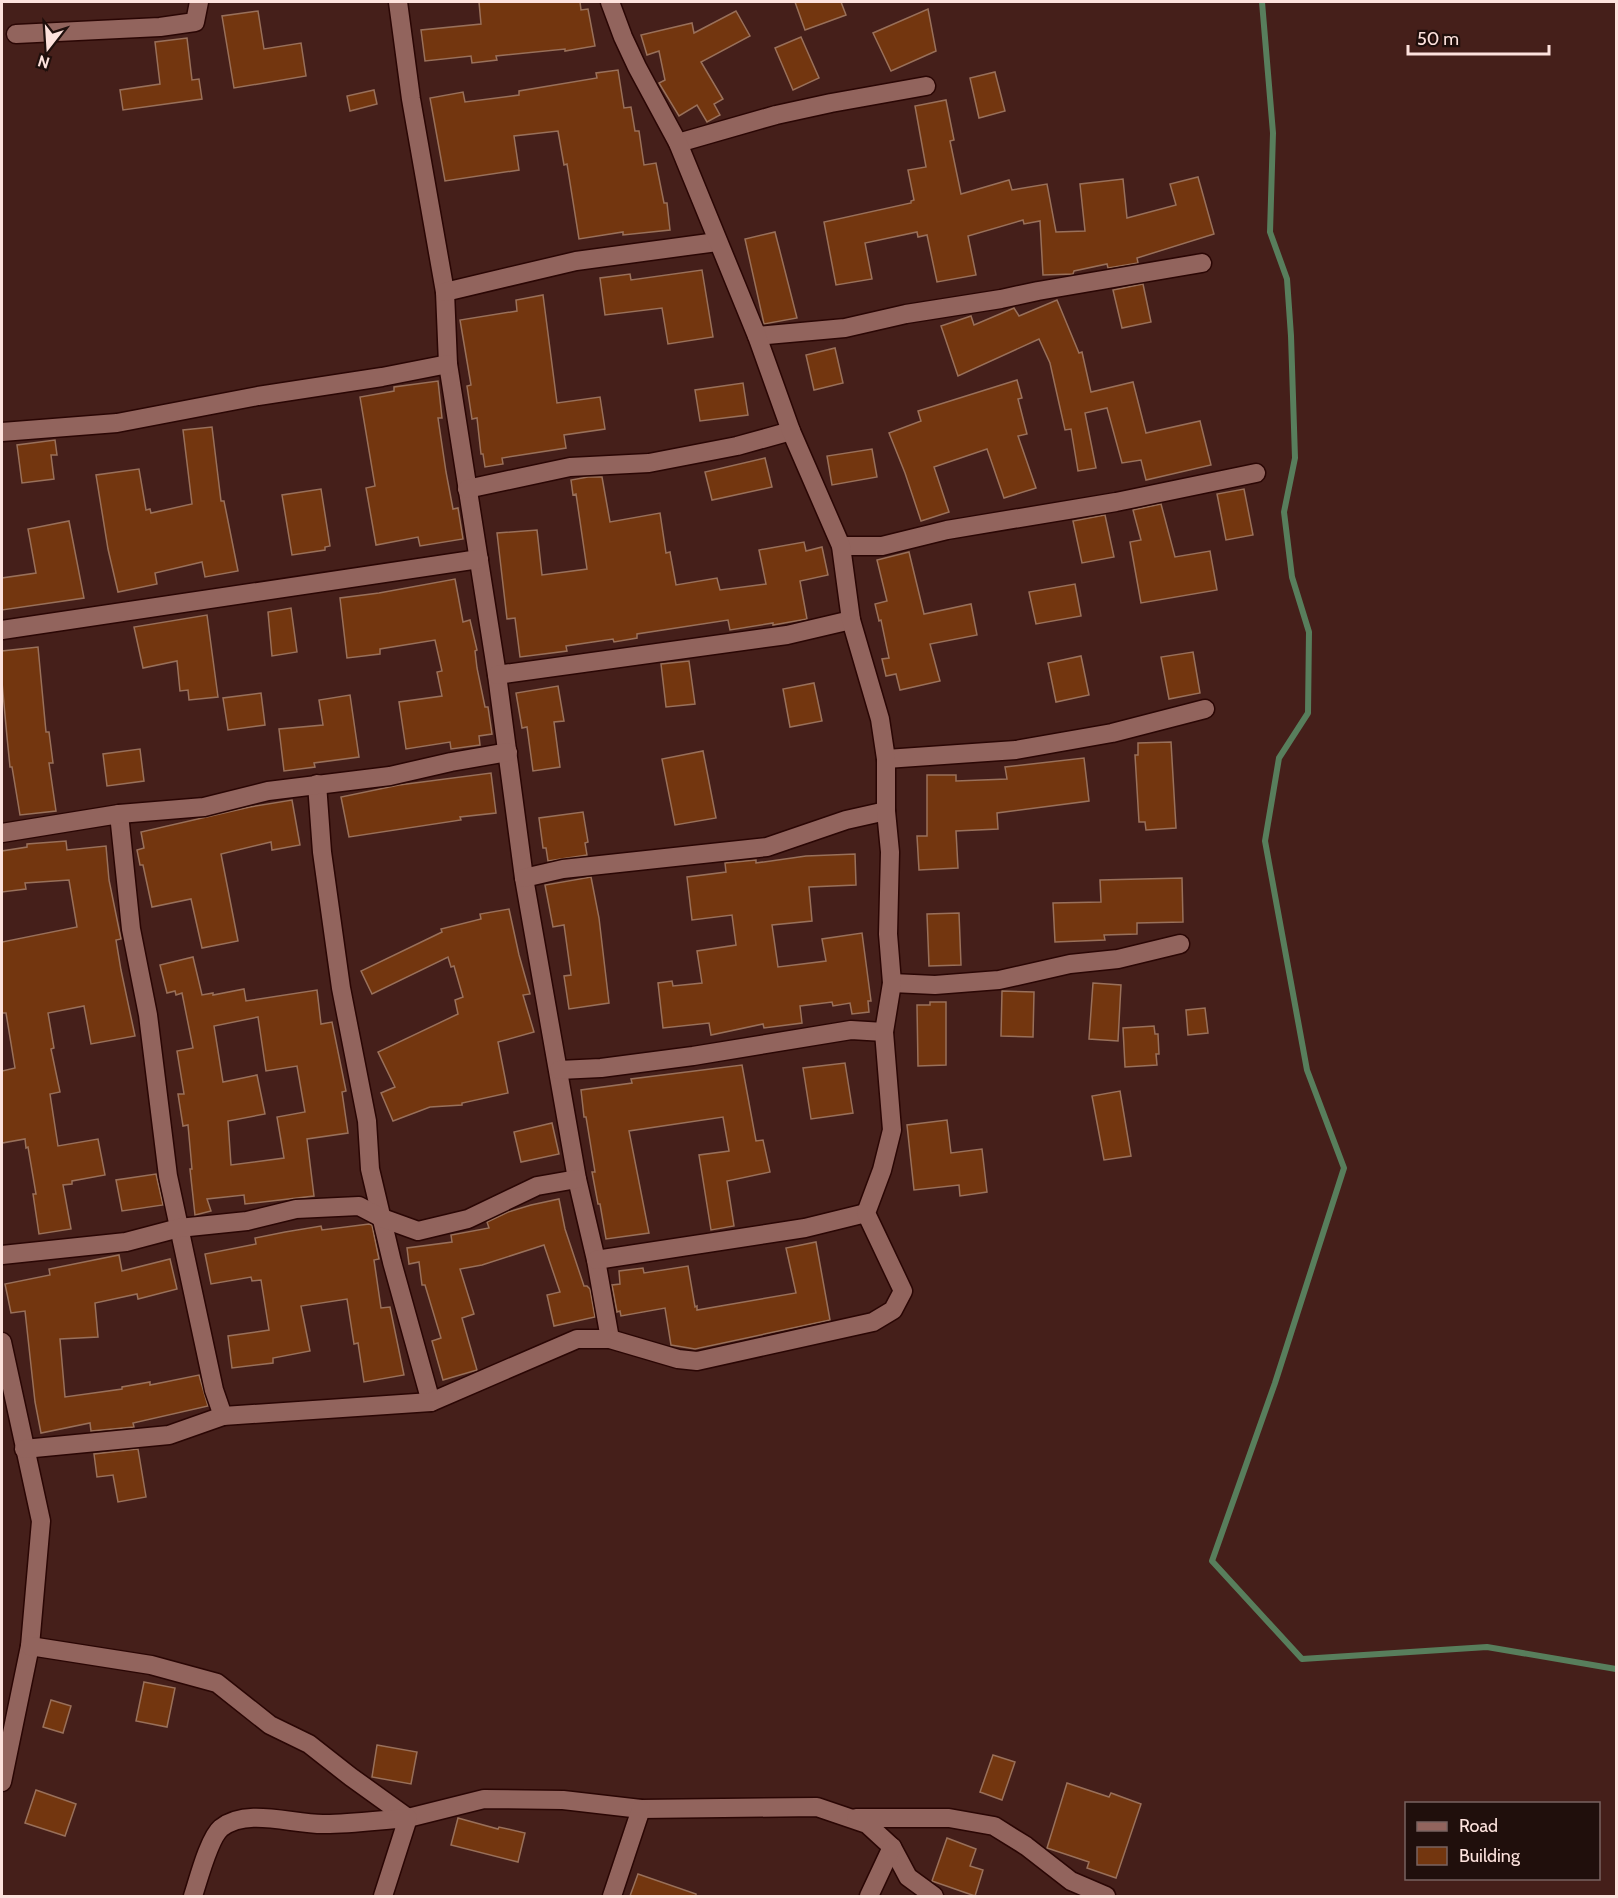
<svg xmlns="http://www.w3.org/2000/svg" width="1618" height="1898" viewBox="0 0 1618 1898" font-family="Cabin,sans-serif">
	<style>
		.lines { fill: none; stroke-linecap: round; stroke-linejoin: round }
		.stream { stroke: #587e5c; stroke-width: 6 }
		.building { fill: #73360f; stroke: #99705a; stroke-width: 1.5; fill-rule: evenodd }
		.minor-casing { stroke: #2a0604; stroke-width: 21 }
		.minor { stroke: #92645d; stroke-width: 18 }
	</style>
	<rect width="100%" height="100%" fill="#451f1a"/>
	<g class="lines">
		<polyline class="stream" points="1262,2 1273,133 1270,232 1287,279 1291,336 1295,458 1284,512 1292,577 1309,632 1308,713 1279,758 1265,841 1307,1070 1344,1168 1275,1383 1212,1561 1302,1659 1487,1647 1616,1669"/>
	</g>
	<g class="building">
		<polygon points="479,2 580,2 581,10 588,9 595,46 565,51 565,49 496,56 497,60 472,63 471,56 425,61 421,30 481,24"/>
		<polygon points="795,2 841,2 846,15 805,30"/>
		<polygon points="928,9 936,51 891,71 873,33"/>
		<polygon points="258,11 264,49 301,43 306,76 234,88 222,16"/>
		<polygon points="736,11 750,36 701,62 723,99 714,104 720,115 707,122 697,105 679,116 659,83 665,80 659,51 647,55 641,35 692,23 694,33"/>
		<polygon points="801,37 819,78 793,90 775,48"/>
		<polygon points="187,38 192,80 199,79 202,99 123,110 120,90 160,84 155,42"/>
		<polygon points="618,70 624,108 631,107 635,131 639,131 644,165 656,163 664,203 667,203 670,230 623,235 623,232 579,239 567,164 564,165 558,131 514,136 519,170 445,181 430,98 463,92 465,102 519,95 519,91 597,78 596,73"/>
		<polygon points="995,72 1005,111 979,118 970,78"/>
		<polygon points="374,90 377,104 350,111 347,96"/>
		<polygon points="946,100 954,140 950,141 961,194 1009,180 1012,190 1047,184 1056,232 1085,231 1080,184 1123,179 1127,218 1176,205 1170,184 1198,177 1214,234 1137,258 1138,263 1108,268 1107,264 1074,271 1073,274 1043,275 1040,221 1024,224 1023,220 968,236 976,275 937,282 927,235 918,237 917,232 865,243 872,279 836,285 824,222 911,203 911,201 914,200 908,170 926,167 915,106"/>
		<polygon points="775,232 797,318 764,324 745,239"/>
		<polygon points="702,270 713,337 668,344 662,308 605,315 600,278 630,274 631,280"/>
		<polygon points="1143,284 1151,322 1122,328 1113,290"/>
		<polygon points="543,295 557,403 600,397 605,429 564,435 566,448 502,458 503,464 485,467 483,454 481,454 477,418 472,419 467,386 471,385 460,320 517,311 516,300"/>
		<polygon points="1057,300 1079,353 1082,352 1091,392 1133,382 1146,433 1200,421 1211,465 1146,480 1141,460 1122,463 1107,408 1085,413 1096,468 1078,471 1071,429 1065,430 1050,363 1039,339 958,376 941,326 971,316 974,325 1014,308 1019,316"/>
		<polygon points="835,348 843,383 814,390 806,355"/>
		<polygon points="1017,380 1022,398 1018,399 1027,434 1018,436 1036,488 1004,498 987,449 934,467 949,512 921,521 905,473 889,433 921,421 918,411"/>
		<polygon points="438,381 442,418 438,418 446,472 453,509 458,508 463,539 420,546 418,537 376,545 366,488 375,486 360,397 394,391 394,387"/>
		<polygon points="743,383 748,415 700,421 695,390"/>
		<polygon points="212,427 221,501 224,501 238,571 205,577 202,562 155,573 157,584 118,592 108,549 96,475 139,469 146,510 150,509 151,513 192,504 183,430"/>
		<polygon points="55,440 57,455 51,455 54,479 22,483 17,445"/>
		<polygon points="872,449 877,477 832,485 827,456"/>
		<polygon points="765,458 772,487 712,500 705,472"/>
		<polygon points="588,477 602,477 610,522 660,513 666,553 670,552 676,585 717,578 720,590 766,584 759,550 804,542 806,551 822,547 828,575 800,581 807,619 773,625 773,623 730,630 728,620 637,634 637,638 614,642 613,639 566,646 567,651 520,657 515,618 507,619 497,533 537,530 542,575 587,569 576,494 573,495 571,480"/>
		<polygon points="321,489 330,546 325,547 325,550 292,555 282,495"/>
		<polygon points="1244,489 1253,535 1226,540 1217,494"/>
		<polygon points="1161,504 1175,557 1210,551 1217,590 1141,603 1130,542 1141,540 1133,510"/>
		<polygon points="1105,515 1114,557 1082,563 1073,521"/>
		<polygon points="69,521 84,598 2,610 2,578 36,573 28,529"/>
		<polygon points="909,552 924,614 971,604 977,635 930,644 940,681 900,690 896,674 886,676 882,659 889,658 881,620 879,621 875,604 887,601 877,560"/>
		<polygon points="455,579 463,622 470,620 477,650 475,651 477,668 485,707 488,707 492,734 479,736 480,745 451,749 450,742 406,749 399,702 442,696 437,672 442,671 435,640 380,649 380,654 347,658 340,598 379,593"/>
		<polygon points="1075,584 1081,616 1036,624 1029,592"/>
		<polygon points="291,608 297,652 272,656 268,612"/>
		<polygon points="207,615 218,697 189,700 188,690 180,691 177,661 143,668 134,627"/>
		<polygon points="38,647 46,732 49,732 53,763 49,763 56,811 20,815 12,767 10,767 7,737 2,682 2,651"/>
		<polygon points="1193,652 1200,693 1169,699 1161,657"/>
		<polygon points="1081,656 1089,695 1056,702 1048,663"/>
		<polygon points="689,661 695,704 666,707 661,664"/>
		<polygon points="814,683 822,721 790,727 783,689"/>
		<polygon points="558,686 564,721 554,722 560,767 533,771 527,727 522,728 516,693"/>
		<polygon points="261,693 265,725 228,730 223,698"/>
		<polygon points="350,695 359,757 314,763 315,767 284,771 279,729 323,725 319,700"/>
		<polygon points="1171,742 1176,828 1146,830 1145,822 1139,822 1135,755 1138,755 1138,743"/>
		<polygon points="140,749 144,781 107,786 103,754"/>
		<polygon points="703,751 716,818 675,825 662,759"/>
		<polygon points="1084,758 1089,801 997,813 998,829 956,831 958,868 919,870 917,836 927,836 927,775 956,775 956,781 1007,779 1005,767"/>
		<polygon points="491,773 496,813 460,817 461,820 349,837 341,797 399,785"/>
		<polygon points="292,800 300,845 272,850 271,842 221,854 238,941 202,948 191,899 152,907 143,865 140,865 137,850 144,848 141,832 250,807"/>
		<polygon points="583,812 588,842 585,843 587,855 548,861 546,848 543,848 539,818"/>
		<polygon points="66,841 67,850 106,846 109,880 121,939 116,940 121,970 135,1036 91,1044 84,1006 48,1013 54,1048 51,1049 60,1092 50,1094 58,1146 98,1139 105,1175 72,1181 72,1184 63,1185 71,1229 39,1234 33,1194 36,1194 28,1147 26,1148 25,1139 2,1143 2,1071 15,1068 6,1013 2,1013 2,942 77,927 69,880 25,883 26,889 2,892 2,851 27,847 27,844"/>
		<polygon points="855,854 856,885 809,887 812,921 772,925 778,967 826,961 822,939 862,933 871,1001 868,1001 869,1012 852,1014 850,1003 833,1006 832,1002 800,1006 802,1023 764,1028 763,1024 711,1035 709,1023 663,1028 658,983 672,981 673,986 702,983 697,951 736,945 732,915 692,920 687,877 726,872 725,863 756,860 756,863 806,856"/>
		<polygon points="591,877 599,918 609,1003 569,1009 564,976 571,975 564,925 553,927 545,885"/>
		<polygon points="1182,878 1183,922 1137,923 1137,934 1104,935 1105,940 1055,942 1053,903 1101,902 1100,880"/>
		<polygon points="509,909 519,955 530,994 523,995 534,1032 498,1042 508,1093 462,1103 462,1105 430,1107 393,1121 381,1093 395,1087 378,1052 458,1014 455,1000 463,997 454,966 451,967 448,957 372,994 361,971 442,932 441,929 481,919 480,914"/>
		<polygon points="959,913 961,965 929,966 927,914"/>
		<path d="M 193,957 L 202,995 L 213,993 L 213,995 L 244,989 L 246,1001 L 317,990 L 321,1024 L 332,1022 L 346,1091 L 342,1092 L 348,1133 L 307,1139 L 314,1196 L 245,1204 L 244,1195 L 207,1199 L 211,1211 L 195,1215 L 190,1169 L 192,1169 L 188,1125 L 183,1126 L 178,1094 L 184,1094 L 177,1051 L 193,1048 L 182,993 L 176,995 L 175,991 L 167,993 L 160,965 ZM 258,1017 L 266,1071 L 297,1066 L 305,1112 L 277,1117 L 284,1158 L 231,1165 L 228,1121 L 265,1114 L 257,1075 L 223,1082 L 214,1026 Z"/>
		<polygon points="1093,983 1121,985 1118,1041 1089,1039"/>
		<polygon points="1002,991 1034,992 1033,1037 1001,1036"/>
		<polygon points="930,1002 946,1002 946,1065 918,1066 917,1005 930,1005"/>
		<polygon points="1205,1008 1208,1033 1188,1035 1186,1010"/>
		<polygon points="1154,1026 1155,1034 1158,1034 1159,1054 1156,1054 1157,1065 1125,1067 1123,1028"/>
		<polygon points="845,1063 853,1113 811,1119 803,1068"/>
		<polygon points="742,1065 756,1141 763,1140 770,1172 727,1181 734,1226 711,1230 699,1155 729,1151 723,1117 629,1131 649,1233 606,1239 600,1204 598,1204 592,1172 595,1172 586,1117 584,1117 581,1090 632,1083 631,1079"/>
		<polygon points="1120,1091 1131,1156 1104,1160 1092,1096"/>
		<polygon points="947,1120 951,1153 982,1149 987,1192 960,1196 959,1185 914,1190 907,1125"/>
		<polygon points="552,1123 559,1154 521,1162 514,1132"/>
		<polygon points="156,1174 163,1205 122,1211 116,1180"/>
		<polygon points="559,1199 565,1229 584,1286 587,1286 590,1289 595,1317 554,1326 547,1295 560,1292 544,1245 482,1265 460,1269 474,1314 462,1318 477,1370 443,1380 432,1341 441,1338 425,1285 422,1285 419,1262 409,1264 407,1248 452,1242 451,1235 489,1228 487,1222 508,1212 531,1205"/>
		<polygon points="369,1224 372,1225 379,1259 374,1260 381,1308 390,1307 404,1375 364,1382 358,1343 354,1344 347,1299 301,1306 310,1351 273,1358 273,1363 232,1368 228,1336 269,1330 261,1280 252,1281 251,1277 211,1284 205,1254 256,1244 255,1238 285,1232 321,1226 322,1230"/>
		<polygon points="816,1242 830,1320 695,1349 671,1345 665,1308 621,1316 620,1311 617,1312 612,1285 620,1284 619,1271 643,1268 644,1273 688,1266 695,1307 697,1306 697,1310 796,1293 786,1248"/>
		<polygon points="119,1255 122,1271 170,1259 177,1289 138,1299 137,1294 95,1303 98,1337 60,1339 65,1397 122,1389 122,1387 150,1382 150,1385 199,1375 208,1406 133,1423 134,1427 91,1431 90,1423 41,1433 35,1402 25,1311 11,1313 5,1284 50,1275 49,1269"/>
		<polygon points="138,1449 146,1497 118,1502 113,1475 97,1477 94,1454"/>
		<polygon points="144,1682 175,1688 167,1727 136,1721"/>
		<polygon points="51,1700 71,1706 63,1733 43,1727"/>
		<polygon points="377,1745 417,1752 411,1784 372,1777"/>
		<polygon points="993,1755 1015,1762 1002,1800 980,1792"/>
		<polygon points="1067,1783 1109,1797 1111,1793 1141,1804 1116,1878 1087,1868 1089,1862 1047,1848"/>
		<polygon points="36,1790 76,1804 65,1836 25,1823"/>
		<polygon points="458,1818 498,1829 499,1827 525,1833 518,1862 451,1845"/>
		<polygon points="947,1838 976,1849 970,1866 983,1870 975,1896 932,1881"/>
		<polygon points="638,1874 696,1894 696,1896 630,1896"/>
	</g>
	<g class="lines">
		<g class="minor-casing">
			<g id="minor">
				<polyline points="398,2 411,99 445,292 448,364 497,675 524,878 577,1179 596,1260 610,1339"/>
				<polyline points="16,34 160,27 195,22 199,2"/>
				<polyline points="678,143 776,115 831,103 926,86"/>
				<polyline points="445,292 576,261 717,242"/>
				<polyline points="757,336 845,328 906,314 1001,299 1038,291 1202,263"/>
				<polyline points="2,432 117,423 258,396 382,377 448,364"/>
				<polyline points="467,489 570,467 649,463 737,446 791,431"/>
				<polyline points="841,546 882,546 947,530 1116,502 1256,473"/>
				<polyline points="2,630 479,559"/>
				<polyline points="497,675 787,635 851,620"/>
				<polyline points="886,759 1016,750 1112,733 1205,709"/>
				<polyline points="317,784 322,852 341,988 367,1121 370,1169 392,1262 431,1402"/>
				<polyline points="119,814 131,929 148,1015 168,1176 214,1390 223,1416"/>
				<polyline points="2,833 119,814 204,807 268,791 390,776 451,762 508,752"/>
				<polyline points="524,878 563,869 767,847 846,820 886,811"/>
				<polyline points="892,983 935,985 999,980 1070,964 1118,959 1180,944"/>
				<polyline points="559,1070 601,1068 693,1056 851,1030 884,1032"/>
				<polyline points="2,1255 126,1242 179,1228 247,1221 296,1209 359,1206 382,1218 418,1231 468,1219 537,1186 577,1179"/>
				<polyline points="596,1260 805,1228 866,1213"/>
				<polyline points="2,1342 41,1521 30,1646 2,1782"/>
				<polyline points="24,1449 169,1435 223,1416 431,1402 577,1339 610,1339 678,1359 697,1361 873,1322 893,1310 903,1291 866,1213 882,1170 892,1130 884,1032 892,983 888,934 890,852 886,811 886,759 880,719 851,620 841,546 791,431 757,336 678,143 637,67 623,37 610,2"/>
				<polyline points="30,1646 151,1665 217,1683 270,1725 309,1744 351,1777 408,1818 484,1799 563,1800 641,1809 817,1807 867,1824 892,1847 908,1877 934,1896"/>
				<polyline points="856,1818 949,1818 994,1826 1026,1846 1071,1881 1106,1896"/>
				<path d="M 193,1896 C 198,1881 209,1838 221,1828 C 248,1807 293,1825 325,1824 C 352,1824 380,1820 408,1818 L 383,1896"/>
				<polyline points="612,1896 641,1809"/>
				<polyline points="869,1896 892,1847"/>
			</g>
		</g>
		<use href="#minor" class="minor"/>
	</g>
	<rect width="1618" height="1898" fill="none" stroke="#fde2dd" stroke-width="6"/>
	<rect x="1405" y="1802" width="195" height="78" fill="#200f0c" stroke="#786360" stroke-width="1.5"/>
	<rect x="1417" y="1822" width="30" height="9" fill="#92645d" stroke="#786360" stroke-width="1.5"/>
	<text x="1459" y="1832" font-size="18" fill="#fde2dd">Road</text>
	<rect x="1417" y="1847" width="30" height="18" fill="#73360f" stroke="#786360" stroke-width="1.5"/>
	<text x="1459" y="1862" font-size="18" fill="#fde2dd">Building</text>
	<g transform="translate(48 48) rotate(197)" stroke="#200f0c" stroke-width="4.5" paint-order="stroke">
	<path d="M0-4.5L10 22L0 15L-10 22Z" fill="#fde2dd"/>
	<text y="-9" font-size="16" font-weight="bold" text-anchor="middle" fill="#fde2dd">N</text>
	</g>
	<path d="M1408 45v9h141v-9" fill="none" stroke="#fde2dd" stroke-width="3"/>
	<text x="1417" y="45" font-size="18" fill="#fde2dd" stroke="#200f0c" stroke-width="4.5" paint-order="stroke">50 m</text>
</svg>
